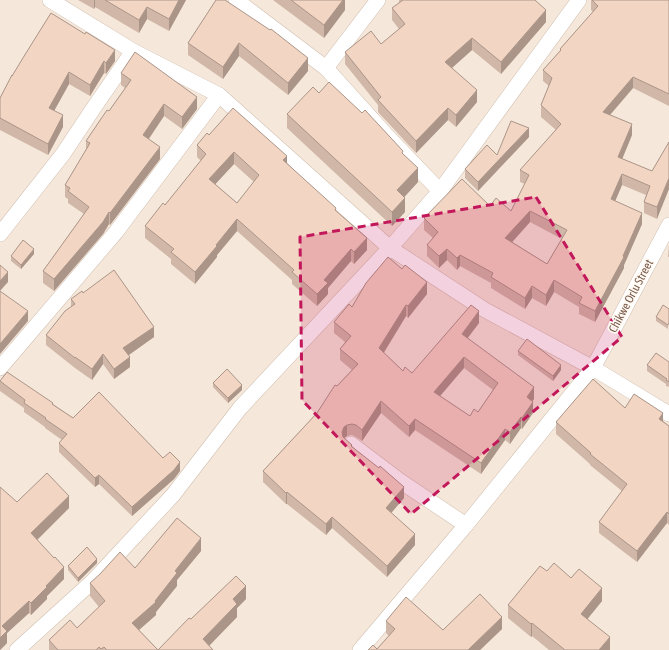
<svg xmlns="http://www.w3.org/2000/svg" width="669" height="650" viewBox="0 0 669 650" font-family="'Asap Condensed',sans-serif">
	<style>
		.residential { fill: #f5e8da }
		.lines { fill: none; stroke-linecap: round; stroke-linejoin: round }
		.minor-casing { stroke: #d1beb0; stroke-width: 16 }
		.minor { stroke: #fff; stroke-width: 15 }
		.wall { fill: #d1b7a8; fill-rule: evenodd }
		.shaded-wall { fill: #aa9588 }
		.building { fill: #f3d5c3; stroke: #aa9588; fill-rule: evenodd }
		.marked { fill: #c2185b; fill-opacity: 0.2; stroke: #c2185b; stroke-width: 3; stroke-dasharray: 8 5; stroke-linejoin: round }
		.labels { text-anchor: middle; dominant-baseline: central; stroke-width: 3.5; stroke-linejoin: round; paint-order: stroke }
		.street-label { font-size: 12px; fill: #7a5c4d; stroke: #fffaf3 }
	</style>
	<rect width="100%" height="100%" fill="#fdf6ec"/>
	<rect class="residential" x="0" y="0" width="669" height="650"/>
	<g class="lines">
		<g class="minor-casing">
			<g id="minor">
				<polyline points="50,0 133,51 219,95 390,248 485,310 593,368 669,414"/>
				<polyline points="236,0 326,68 389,138 440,191"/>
				<polyline points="326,68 378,0"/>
				<polyline points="0,234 63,154 95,106 133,51"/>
				<polyline points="0,368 116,232 219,95"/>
				<polyline points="351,444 400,481 466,525"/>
				<polyline points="17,650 93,581 173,495 240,408 390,248 440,191 579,0"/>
				<polyline points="360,650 466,525 593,368 669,225"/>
			</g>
		</g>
		<use href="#minor" class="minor"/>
	</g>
	<g class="wall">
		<polygon points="78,0 186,0 169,31 147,19 139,33 95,7 94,9"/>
		<polygon points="216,0 308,71 288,95 239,56 223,79 188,55 188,43"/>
		<polygon points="273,0 345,0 345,10 324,38"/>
		<polygon points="399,0 535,0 546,22 501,74 472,50 452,68 477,102 456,127 448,120 416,153 378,112 378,105 345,64 345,52 381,44 399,29 392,20 392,8 399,3"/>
		<path d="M 591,0 L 669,0 L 669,106 L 633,88 L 610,115 L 632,135 L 622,159 L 652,171 L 669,142 L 657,219 L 644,213 L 644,202 L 646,195 L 622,185 L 615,201 L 642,224 L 624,265 L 624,268 L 595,322 L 579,314 L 579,307 L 554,292 L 546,306 L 532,298 L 525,309 L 491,288 L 491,283 L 460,266 L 457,270 L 447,260 L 439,268 L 427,256 L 427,245 L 433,238 L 424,230 L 424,218 L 490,206 L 511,211 L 525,184 L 520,182 L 520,170 L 556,130 L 541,117 L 541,105 L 549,86 L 543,81 L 543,70 L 560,51 L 560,49 L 593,12 L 591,10 ZM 530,222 L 562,239 L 547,264 L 512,242 Z"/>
		<polygon points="26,53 115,61 106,74 104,73 90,96 69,84 54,111 63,127 48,155 0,130 0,98"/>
		<polygon points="121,73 197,109 182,129 164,116 149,139 160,159 110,225 109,224 103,234 54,291 43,283 43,271 84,214 68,203 68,199 65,197 65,185 86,150 86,141 109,111 125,88 121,85"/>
		<polygon points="319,93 403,154 418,182 404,197 405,212 392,226 287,128 287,114"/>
		<path d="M 209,135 L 287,163 L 336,211 L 367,250 L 354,264 L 351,261 L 328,288 L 328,294 L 317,306 L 292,284 L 292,280 L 237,231 L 217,255 L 217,257 L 195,284 L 171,264 L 171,259 L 145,238 L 145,226 L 165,205 L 201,161 L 197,157 L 197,145 ZM 234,164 L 254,182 L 237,203 L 215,184 Z"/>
		<polygon points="529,137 478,191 465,178 465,169 497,155"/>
		<polygon points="669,245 669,257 668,257"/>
		<polygon points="34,254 21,269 11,261 11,256"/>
		<polygon points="83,293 154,337 129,355 130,367 114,379 103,364 92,380 75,368 46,345 46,335 71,307 71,299"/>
		<path d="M 427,294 L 408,318 L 406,316 L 384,353 L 403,371 L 412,373 L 479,323 L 468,338 L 534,399 L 532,401 L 533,413 L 522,429 L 521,428 L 510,444 L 505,440 L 481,474 L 415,430 L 409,437 L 381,413 L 362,441 L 356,437 L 352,435 L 347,436 L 344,438 L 404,498 L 391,513 L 415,545 L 387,577 L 332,528 L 326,535 L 287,504 L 286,504 L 263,482 L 263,471 L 317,413 L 337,386 L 352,370 L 340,360 L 340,349 L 345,342 L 334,333 L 334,322 L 352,307 ZM 464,368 L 493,390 L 478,412 L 470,416 L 440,396 Z"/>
		<polygon points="669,309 668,329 656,321 656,317"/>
		<polygon points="518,351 561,370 553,381 518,355"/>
		<polygon points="669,362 669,387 666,386 666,384 647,371 647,365"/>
		<polygon points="0,381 53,404 73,418 163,458 180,471 174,479 132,516 99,484 95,487 59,452 59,443 62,440 45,428 45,427 24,412 24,408 0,391"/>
		<polygon points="213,383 242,390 228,403 213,387"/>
		<polygon points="625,408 663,421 669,426 669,525 667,523 637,562 599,533 599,522 622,491 590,465 590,464 556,434 556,422"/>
		<polygon points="17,502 69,508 37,540 64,579 47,596 47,599 31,615 29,613 7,633 7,643 0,650"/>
		<polygon points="201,551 177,580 177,586 156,612 156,615 139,630 158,650 191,619 246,599 237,608 237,617 209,646 213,650 49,650 49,640 77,628 99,607 90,596 90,583 135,568"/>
		<polygon points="97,563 78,582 68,570 68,566"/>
		<polygon points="547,571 571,578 602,601 587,619 610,650 549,650 532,636 531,637 508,618 508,605"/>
		<polygon points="386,621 443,630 502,629 480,650 368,650 377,649 389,636 386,633"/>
	</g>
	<g class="shaded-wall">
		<polygon points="94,0 95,0 95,7 94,9"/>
		<polygon points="179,0 186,0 169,31 169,19"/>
		<polygon points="343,0 345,0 345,10 324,38 324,25"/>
		<polygon points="147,7 147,19 139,33 139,20"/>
		<polygon points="546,10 546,22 501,74 501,62"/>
		<polygon points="472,38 472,50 445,74 445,62"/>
		<polygon points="239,43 239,56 223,79 223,67"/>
		<polygon points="115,50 115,61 106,74 106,63"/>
		<polygon points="308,58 308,71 288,95 288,83"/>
		<polygon points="104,61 104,73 90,96 90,85"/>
		<polygon points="69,72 69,84 49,120 49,108"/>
		<polygon points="633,77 633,88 603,123 603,112"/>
		<polygon points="477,90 477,102 456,127 456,115"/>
		<polygon points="197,97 197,109 182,129 182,117"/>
		<polygon points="164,104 164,116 143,147 143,135"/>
		<polygon points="448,108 448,120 416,153 416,141"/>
		<polygon points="63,115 63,127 48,155 48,144"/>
		<polygon points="632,124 632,135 618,169 618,157"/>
		<polygon points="529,128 529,137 478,191 478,182"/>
		<polygon points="160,147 160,159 110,225 110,213"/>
		<polygon points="234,152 234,164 209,191 209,179"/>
		<polygon points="287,156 287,168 283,160"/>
		<polygon points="418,168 418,182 397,205 397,190"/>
		<polygon points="622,174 622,185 611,211 611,199"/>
		<polygon points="669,178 669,189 657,219 657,207"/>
		<polygon points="405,198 405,212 392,226 392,212"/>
		<polygon points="530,211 530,222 505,250 505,238"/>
		<polygon points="109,212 109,224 103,234 54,291 54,279"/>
		<polygon points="642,213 642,224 624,265 624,268 595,322 595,311 623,256"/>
		<polygon points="237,219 237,231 217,255 217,257 195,284 195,272"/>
		<polygon points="367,238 367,250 354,264 354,252"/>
		<polygon points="34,249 34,254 21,269 21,265"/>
		<polygon points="351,249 351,261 328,288 328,294 317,306 317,294 324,280"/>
		<polygon points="447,249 447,260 439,268 439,256"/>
		<polygon points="460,255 460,266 457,270 457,258"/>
		<polygon points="8,272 8,282 0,291 0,281"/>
		<polygon points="554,280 554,292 546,306 546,295"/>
		<polygon points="427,282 427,294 408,318 408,306"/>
		<polygon points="532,286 532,298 525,309 525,298"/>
		<polygon points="406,305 406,316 379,360 379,348"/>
		<polygon points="28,311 28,321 0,354 0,344"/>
		<polygon points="479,311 479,323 462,345 462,334"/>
		<polygon points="154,327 154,337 123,359 123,348"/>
		<polygon points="103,354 103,364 92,380 92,369"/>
		<polygon points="130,357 130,367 114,379 114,369"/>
		<polygon points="464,357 464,368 434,403 434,392"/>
		<polygon points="561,365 561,370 553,381 553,376"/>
		<polygon points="242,385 242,390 228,403 228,398"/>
		<polygon points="534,387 534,399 527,408 527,397"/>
		<polygon points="381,401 381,413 362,441 362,430"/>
		<polygon points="533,402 533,413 522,429 522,418"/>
		<polygon points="663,413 663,424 659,419"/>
		<polygon points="521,417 521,428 510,444 510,432"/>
		<polygon points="415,419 415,430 409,437 409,426"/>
		<polygon points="347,425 347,436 344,438 342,443 342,432 344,427"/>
		<polygon points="505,429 505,440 481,474 481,463"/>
		<polygon points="180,462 180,471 174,479 132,516 132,507"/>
		<polygon points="99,475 99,484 95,487 95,478"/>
		<polygon points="404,487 404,498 386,519 386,508"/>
		<polygon points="287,492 287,504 286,504 286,493"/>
		<polygon points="69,496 69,508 31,546 31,533"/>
		<polygon points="667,512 667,523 637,562 637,551"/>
		<polygon points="332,517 332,528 326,535 326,524"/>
		<polygon points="415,534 415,545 387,577 387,566"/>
		<polygon points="201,538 201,551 177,580 177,586 156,612 156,615 132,636 132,623 155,601 175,571"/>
		<polygon points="97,559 97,563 78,582 78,578"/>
		<polygon points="64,567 64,579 47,596 47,599 31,615 31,603 46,586"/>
		<polygon points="246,586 246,599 237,608 237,617 205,650 203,639 233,599"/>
		<polygon points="602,588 602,601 581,627 581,614"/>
		<polygon points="29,601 29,613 7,633 7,643 0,650 0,638 2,626"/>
		<polygon points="502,617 502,629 480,650 468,650"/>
		<polygon points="532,623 532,636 531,637 531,624"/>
		<polygon points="610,637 610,650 599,650"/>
	</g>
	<g class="building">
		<polygon points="105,0 179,0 169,19 147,7 139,20"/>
		<polygon points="216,0 225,0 270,30 271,29 308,58 288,83 239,43 223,67 188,43"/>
		<polygon points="291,0 343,0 324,25"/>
		<polygon points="403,0 535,0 546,10 501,62 472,38 445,62 477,90 456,115 448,108 416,141 378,100 381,97 345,52 371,31 381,44 405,24 392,8"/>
		<path d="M 592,0 L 669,0 L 669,94 L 633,77 L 603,112 L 632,124 L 618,157 L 652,171 L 669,142 L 669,178 L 657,207 L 644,202 L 650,186 L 622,174 L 611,199 L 642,213 L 623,256 L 624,257 L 595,311 L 579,303 L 582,297 L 554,280 L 546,295 L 532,286 L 525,298 L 491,277 L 493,273 L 460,255 L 457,258 L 447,249 L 439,256 L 427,245 L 438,232 L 424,218 L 462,179 L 490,206 L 496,198 L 511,211 L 529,175 L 520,170 L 561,124 L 541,105 L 552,78 L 543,70 L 561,50 L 560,49 L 598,6 ZM 530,211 L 567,230 L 547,264 L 505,238 Z"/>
		<polygon points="51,13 85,34 86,32 115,50 106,63 104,61 90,85 69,72 49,108 63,115 48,144 0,118 0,98 12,75 12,76 26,53"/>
		<polygon points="135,52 197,97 182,117 164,104 143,135 160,147 110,213 109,212 103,222 54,279 43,271 89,207 68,191 70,188 65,185 90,143 86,141 107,110 109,111 131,80 121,73"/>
		<polygon points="329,82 362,113 365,110 403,151 402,153 418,168 397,190 405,198 392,212 287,114 313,87 319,93"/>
		<path d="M 233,108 L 287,156 L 283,160 L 336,208 L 335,210 L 367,238 L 354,252 L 351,249 L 324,280 L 328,283 L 317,294 L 292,272 L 294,270 L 237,219 L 216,245 L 217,246 L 195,272 L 171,252 L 174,249 L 145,226 L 163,203 L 165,205 L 206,154 L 197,145 L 207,133 L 209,135 ZM 234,152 L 259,175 L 237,203 L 209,179 Z"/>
		<polygon points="511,121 529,128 478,182 465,169 487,145 497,155"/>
		<polygon points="23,240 34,249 21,265 11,256"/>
		<path d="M 388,257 L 402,269 L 405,265 L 427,282 L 408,306 L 406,305 L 379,348 L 403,371 L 405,367 L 412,373 L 471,305 L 479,311 L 462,334 L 534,387 L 527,397 L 533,402 L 522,418 L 521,417 L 510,432 L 505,429 L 481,463 L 415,419 L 409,426 L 381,401 L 362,430 L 356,425 L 352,424 L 347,425 L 344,427 L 342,432 L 343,437 L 352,445 L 351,446 L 379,468 L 380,466 L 404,487 L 386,508 L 415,534 L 387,566 L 332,517 L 326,524 L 287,492 L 286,493 L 263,471 L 317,413 L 335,385 L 337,386 L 358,364 L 340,349 L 351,336 L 334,322 L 349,304 L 352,307 L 366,283 ZM 464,357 L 498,383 L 478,412 L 474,409 L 470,416 L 434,392 Z"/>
		<polygon points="0,265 8,272 0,281"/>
		<polygon points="114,270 154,327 123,348 130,357 114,369 103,354 92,369 75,357 75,358 46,335 65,311 75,304 71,299 82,291 83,293"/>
		<polygon points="0,291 28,311 0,344"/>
		<polygon points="663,305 669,309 669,323 668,325 656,317"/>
		<polygon points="527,339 561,365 553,376 518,351"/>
		<polygon points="656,353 669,362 669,382 666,380 667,379 647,365"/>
		<polygon points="227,369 242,385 228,398 213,383"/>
		<polygon points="7,372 53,403 52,404 73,418 99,392 163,458 170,452 180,462 174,470 132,507 99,475 95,478 59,443 67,434 45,419 46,418 24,403 25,400 0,381"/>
		<polygon points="593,379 625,408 634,394 663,413 659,419 669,426 669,514 667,512 637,551 599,522 627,484 590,454 591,453 556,422"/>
		<polygon points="47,473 69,496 31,533 54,558 55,557 64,567 46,586 47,587 31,603 29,601 2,626 7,631 0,638 0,487 17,502"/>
		<polygon points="177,518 201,538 175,571 177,573 155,601 156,602 132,623 158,650 189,618 191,619 236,576 246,586 233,599 237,604 203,639 213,650 107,650 104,647 101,649 99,647 96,650 58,650 49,640 70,620 77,628 105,601 90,583 100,574 120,552 135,568"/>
		<polygon points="87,547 97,559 78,578 68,566"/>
		<polygon points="554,563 571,578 579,569 602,588 581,614 610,637 599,650 565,650 532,623 531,624 508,605 540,566 547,571"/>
		<polygon points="480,594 502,617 468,650 368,650 373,645 377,649 395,629 386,621 406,597 443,630"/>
	</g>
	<path class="marked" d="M 536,197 L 622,337 L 411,514 L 302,400 L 300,237 Z"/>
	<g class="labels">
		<g class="street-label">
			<text transform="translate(631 296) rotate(-62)">Chikwe Orlu Street</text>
		</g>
	</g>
</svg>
